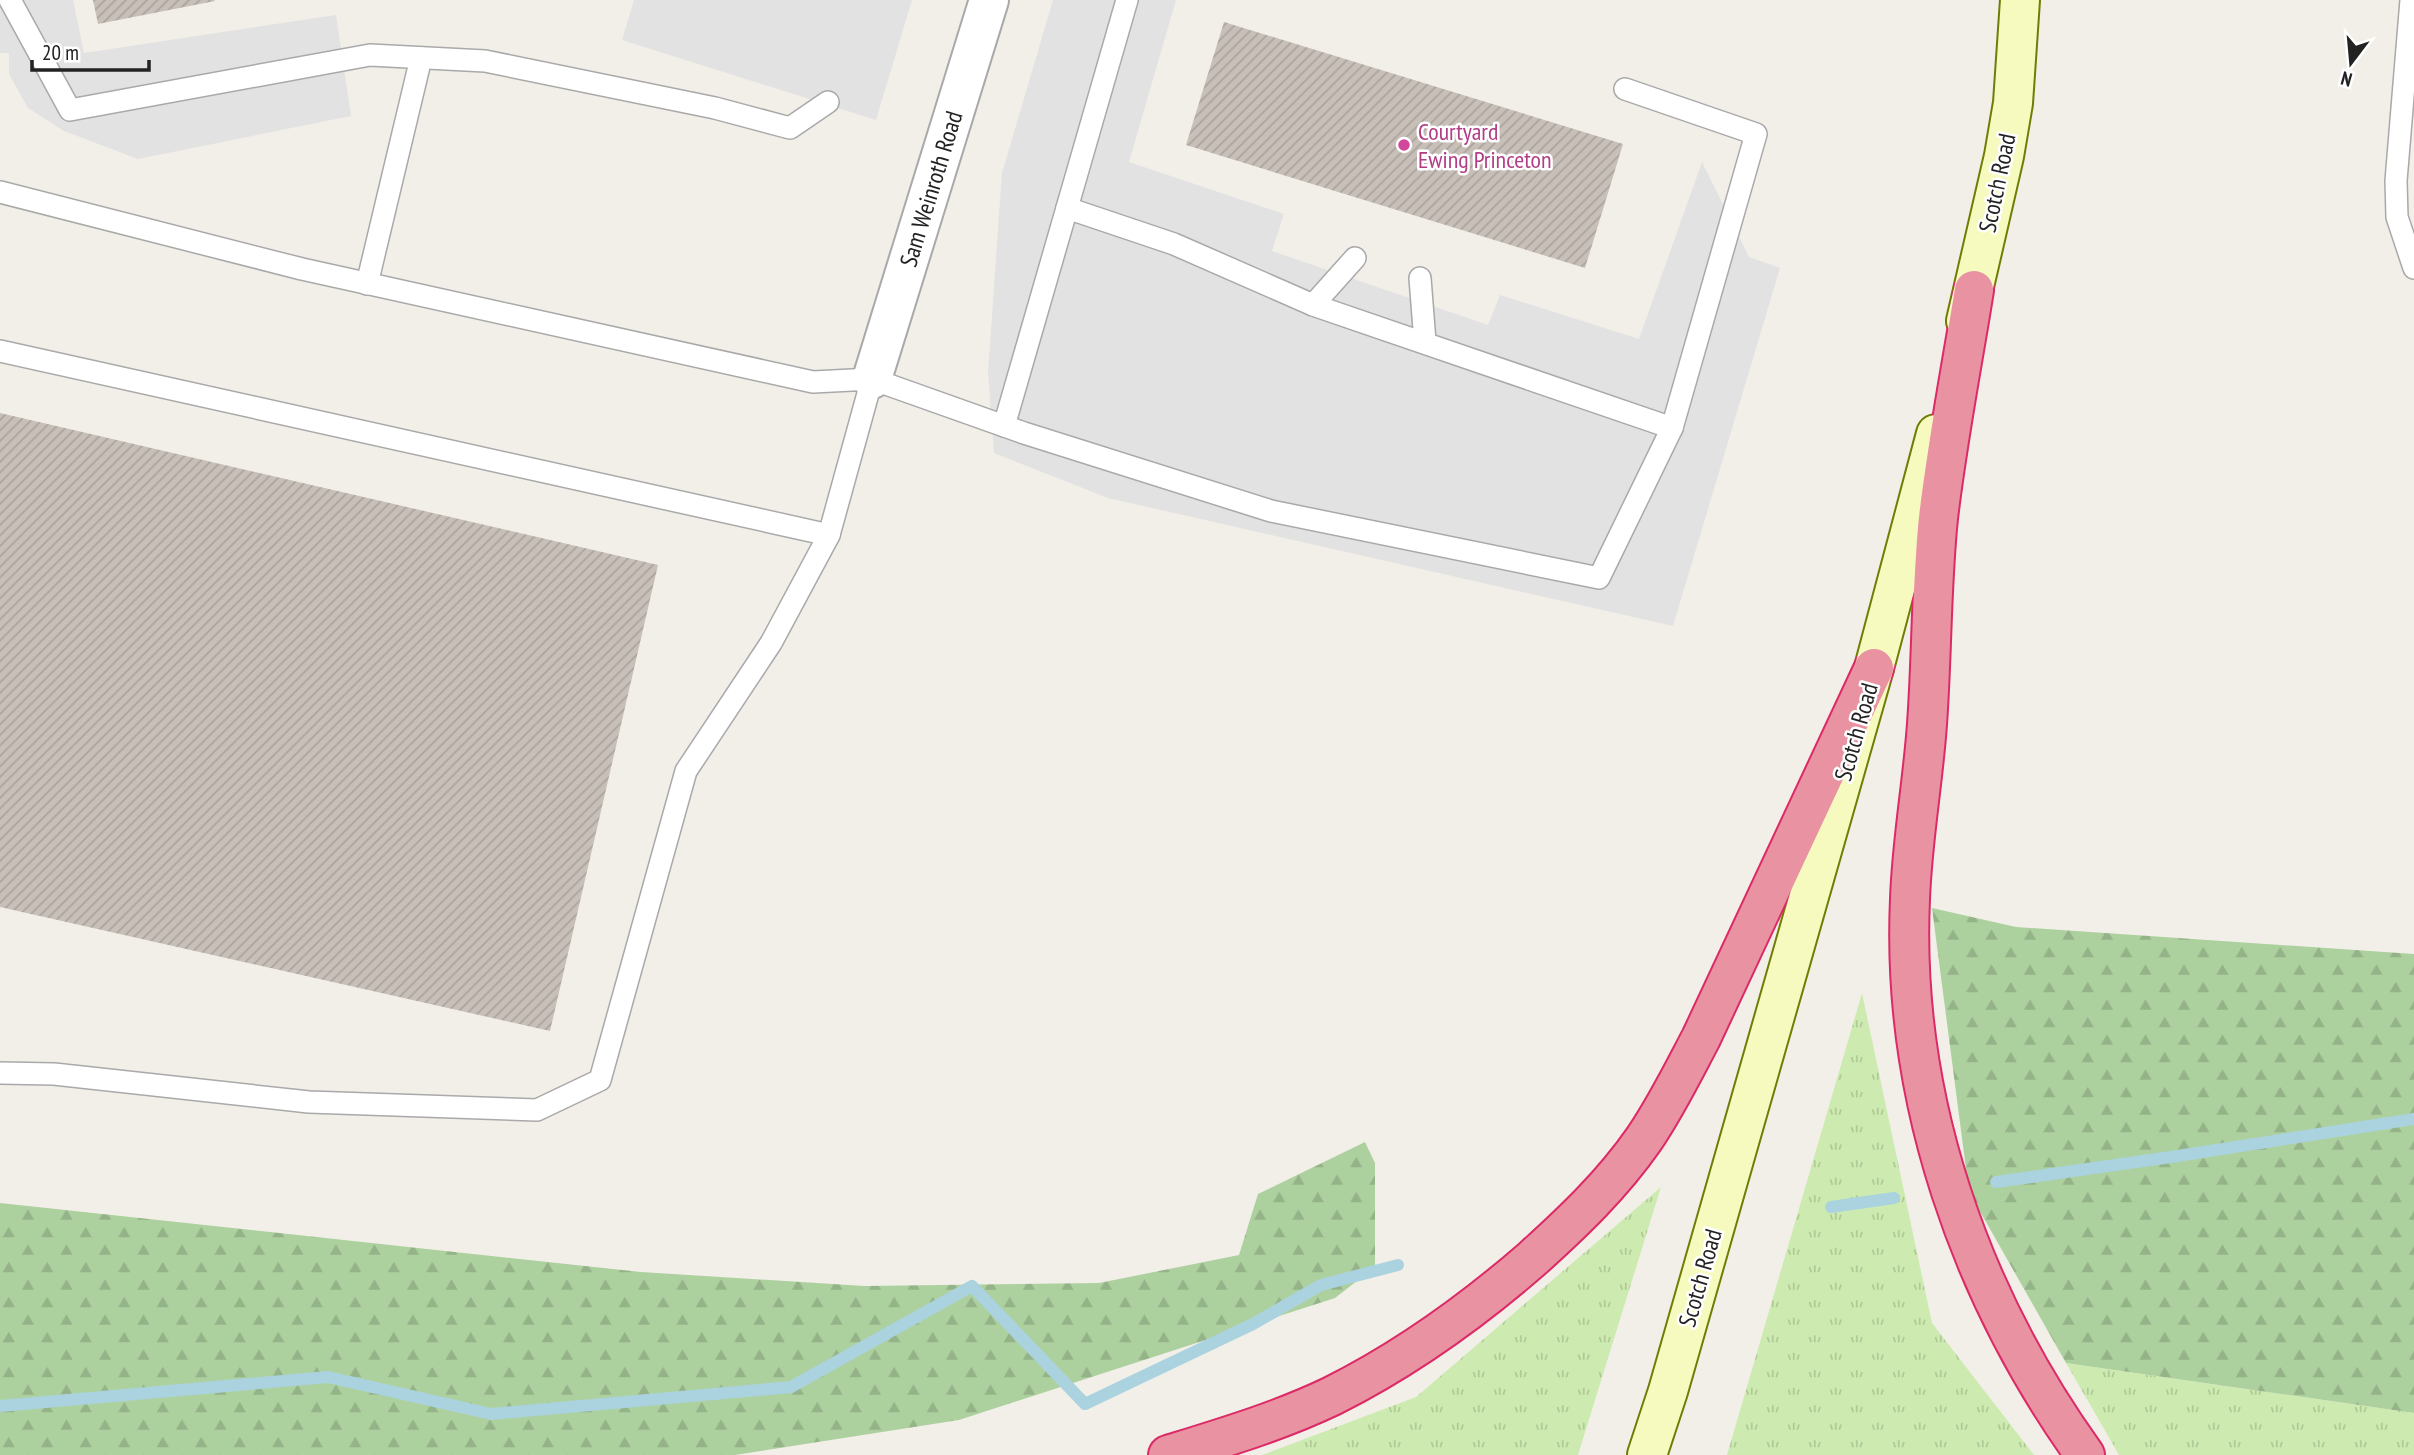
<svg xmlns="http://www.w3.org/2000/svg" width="2414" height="1455" viewBox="0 0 2414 1455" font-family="'PT Sans Narrow',sans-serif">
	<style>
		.grass { fill: url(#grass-tufts) }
		.forest { fill: url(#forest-firs) }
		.parking { fill: #e2e2e2 }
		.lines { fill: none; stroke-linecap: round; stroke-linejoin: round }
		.stream { stroke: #aad3df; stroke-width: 12 }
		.building { fill: url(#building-hatch) }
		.lane-casing { stroke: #a9a9a9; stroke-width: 24 }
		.street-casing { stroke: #a9a9a9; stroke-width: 42 }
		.secondary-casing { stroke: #707d05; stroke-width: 42 }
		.highway-casing { stroke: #dc2a67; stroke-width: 42 }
		.lane { stroke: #fff; stroke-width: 21 }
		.street { stroke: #fff; stroke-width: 38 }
		.secondary { stroke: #f7fabf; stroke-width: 38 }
		.highway { stroke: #e892a2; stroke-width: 38 }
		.hotel-dot { fill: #d1479c; stroke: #fff; stroke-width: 2.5 }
		.labels { text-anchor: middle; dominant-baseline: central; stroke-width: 5; stroke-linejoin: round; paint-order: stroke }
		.hotel-label { font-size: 24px; fill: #b23c85; stroke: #fff; text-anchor: start }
		.street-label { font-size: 24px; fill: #222; stroke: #fff }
	</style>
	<defs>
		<pattern id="grass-tufts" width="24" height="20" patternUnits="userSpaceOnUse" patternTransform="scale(1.75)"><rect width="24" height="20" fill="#cdebb0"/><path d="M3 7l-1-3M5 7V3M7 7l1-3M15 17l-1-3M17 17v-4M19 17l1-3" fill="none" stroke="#b0c997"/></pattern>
		<pattern id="forest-firs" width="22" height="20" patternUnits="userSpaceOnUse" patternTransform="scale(1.75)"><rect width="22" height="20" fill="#add19e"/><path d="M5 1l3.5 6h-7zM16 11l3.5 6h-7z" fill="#95b388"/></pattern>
		<pattern id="building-hatch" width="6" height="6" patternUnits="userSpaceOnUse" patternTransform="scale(1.75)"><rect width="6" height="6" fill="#c7bfb8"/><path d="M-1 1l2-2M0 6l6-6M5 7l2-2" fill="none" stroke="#aba49e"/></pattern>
	</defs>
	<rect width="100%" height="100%" fill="#f2efe9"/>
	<g class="grass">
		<polygon points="1862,993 1932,1323 2034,1455 1727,1455"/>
		<polygon points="1661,1187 1578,1455 1262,1455 1416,1397"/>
		<polygon points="2066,1363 2414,1413 2414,1455 2119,1455"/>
	</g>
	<g class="forest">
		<polygon points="1932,908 2016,927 2414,954 2414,1413 2066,1363 1969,1192"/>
		<polygon points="1365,1142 1375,1163 1375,1267 1335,1298 959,1420 735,1455 0,1455 0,1203 641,1272 864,1286 1099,1283 1239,1255 1258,1194"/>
	</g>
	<g class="parking">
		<polygon points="0,0 73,0 84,53 336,15 351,116 138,159 64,131 28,108 9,74 9,53 0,53"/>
		<polygon points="634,0 912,0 876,120 622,40"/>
		<polygon points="1053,0 1176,0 1129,162 1284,214 1272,251 1488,325 1500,295 1639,339 1702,162 1749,257 1780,268 1673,626 1108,498 994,453 988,372 1002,173"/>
	</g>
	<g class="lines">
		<g class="stream">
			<polyline points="1996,1182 2171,1157 2414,1119"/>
			<polyline points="1831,1207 1894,1198"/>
			<polyline points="0,1406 328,1377 491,1414 791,1387 972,1286 1085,1404 1253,1324 1321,1285 1398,1265"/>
		</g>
	</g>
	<g class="building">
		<polygon points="93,0 214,0 215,1 98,24"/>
		<polygon points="1224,22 1623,144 1585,268 1186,145"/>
		<polygon points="0,413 658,565 550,1031 0,907"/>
	</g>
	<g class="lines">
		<g class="lane-casing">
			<g id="lane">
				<polyline points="10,0 70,110 370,55 485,61 715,108 790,128 828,102"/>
				<polyline points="2411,0 2396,181 2397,217 2414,268"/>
				<polyline points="0,192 302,269 813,382 872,379 829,535 771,643 686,771 600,1080 537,1110 309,1102 54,1074 0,1073"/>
				<polyline points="1067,208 1127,0"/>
				<polyline points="1420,278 1425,342"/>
				<polyline points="367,284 421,58"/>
				<polyline points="1313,305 1355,258"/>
				<polyline points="0,351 829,535"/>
				<polyline points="872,379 1024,433 1271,511 1599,578 1672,428 1756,134 1625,89"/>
				<polyline points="1004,426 1067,208 1174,244 1313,305 1672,428"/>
			</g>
		</g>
		<g class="street-casing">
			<polyline id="street" points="872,379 989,0"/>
		</g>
		<g class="secondary-casing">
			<g id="secondary">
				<polyline points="1966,321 2004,156 2013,103 2020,0"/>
				<polyline points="1647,1455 1668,1391 1874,668 1936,434"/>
			</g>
		</g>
		<g class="highway-casing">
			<g id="highway">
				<path d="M 1974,290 C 1962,365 1947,441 1938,518 C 1931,586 1932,655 1927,724 C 1923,782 1912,840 1910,899 C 1901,1098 1970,1295 2085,1455"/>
				<path d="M 1168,1455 C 1223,1438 1280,1421 1332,1396 C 1406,1359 1471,1312 1532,1259 C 1573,1222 1612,1185 1644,1139 C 1666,1107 1683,1072 1701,1038 L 1874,668"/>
			</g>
		</g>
		<use href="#lane" class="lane"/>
		<use href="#street" class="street"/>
		<use href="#secondary" class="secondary"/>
		<use href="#highway" class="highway"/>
	</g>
	<circle class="hotel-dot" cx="1404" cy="145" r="7"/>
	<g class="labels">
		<g class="hotel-label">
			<text x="1418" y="131">Courtyard<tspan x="1418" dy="28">Ewing Princeton</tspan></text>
		</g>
		<g class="street-label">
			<text transform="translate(1997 183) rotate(-78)">Scotch Road</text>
			<text transform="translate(931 189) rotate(-73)">Sam Weinroth Road</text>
			<text transform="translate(1856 732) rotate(-74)">Scotch Road</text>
			<text transform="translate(1700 1278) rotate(-74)">Scotch Road</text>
		</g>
	</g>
	<g transform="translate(2351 63) rotate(196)" stroke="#ffffff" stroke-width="5" paint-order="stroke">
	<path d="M0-5L12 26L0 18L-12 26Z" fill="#222222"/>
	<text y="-10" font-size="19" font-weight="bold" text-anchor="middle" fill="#222222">N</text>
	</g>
	<path d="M32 60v10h117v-10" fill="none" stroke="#222222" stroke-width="3.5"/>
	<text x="42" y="60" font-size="21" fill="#222222" stroke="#ffffff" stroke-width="5" paint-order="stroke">20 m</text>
</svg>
